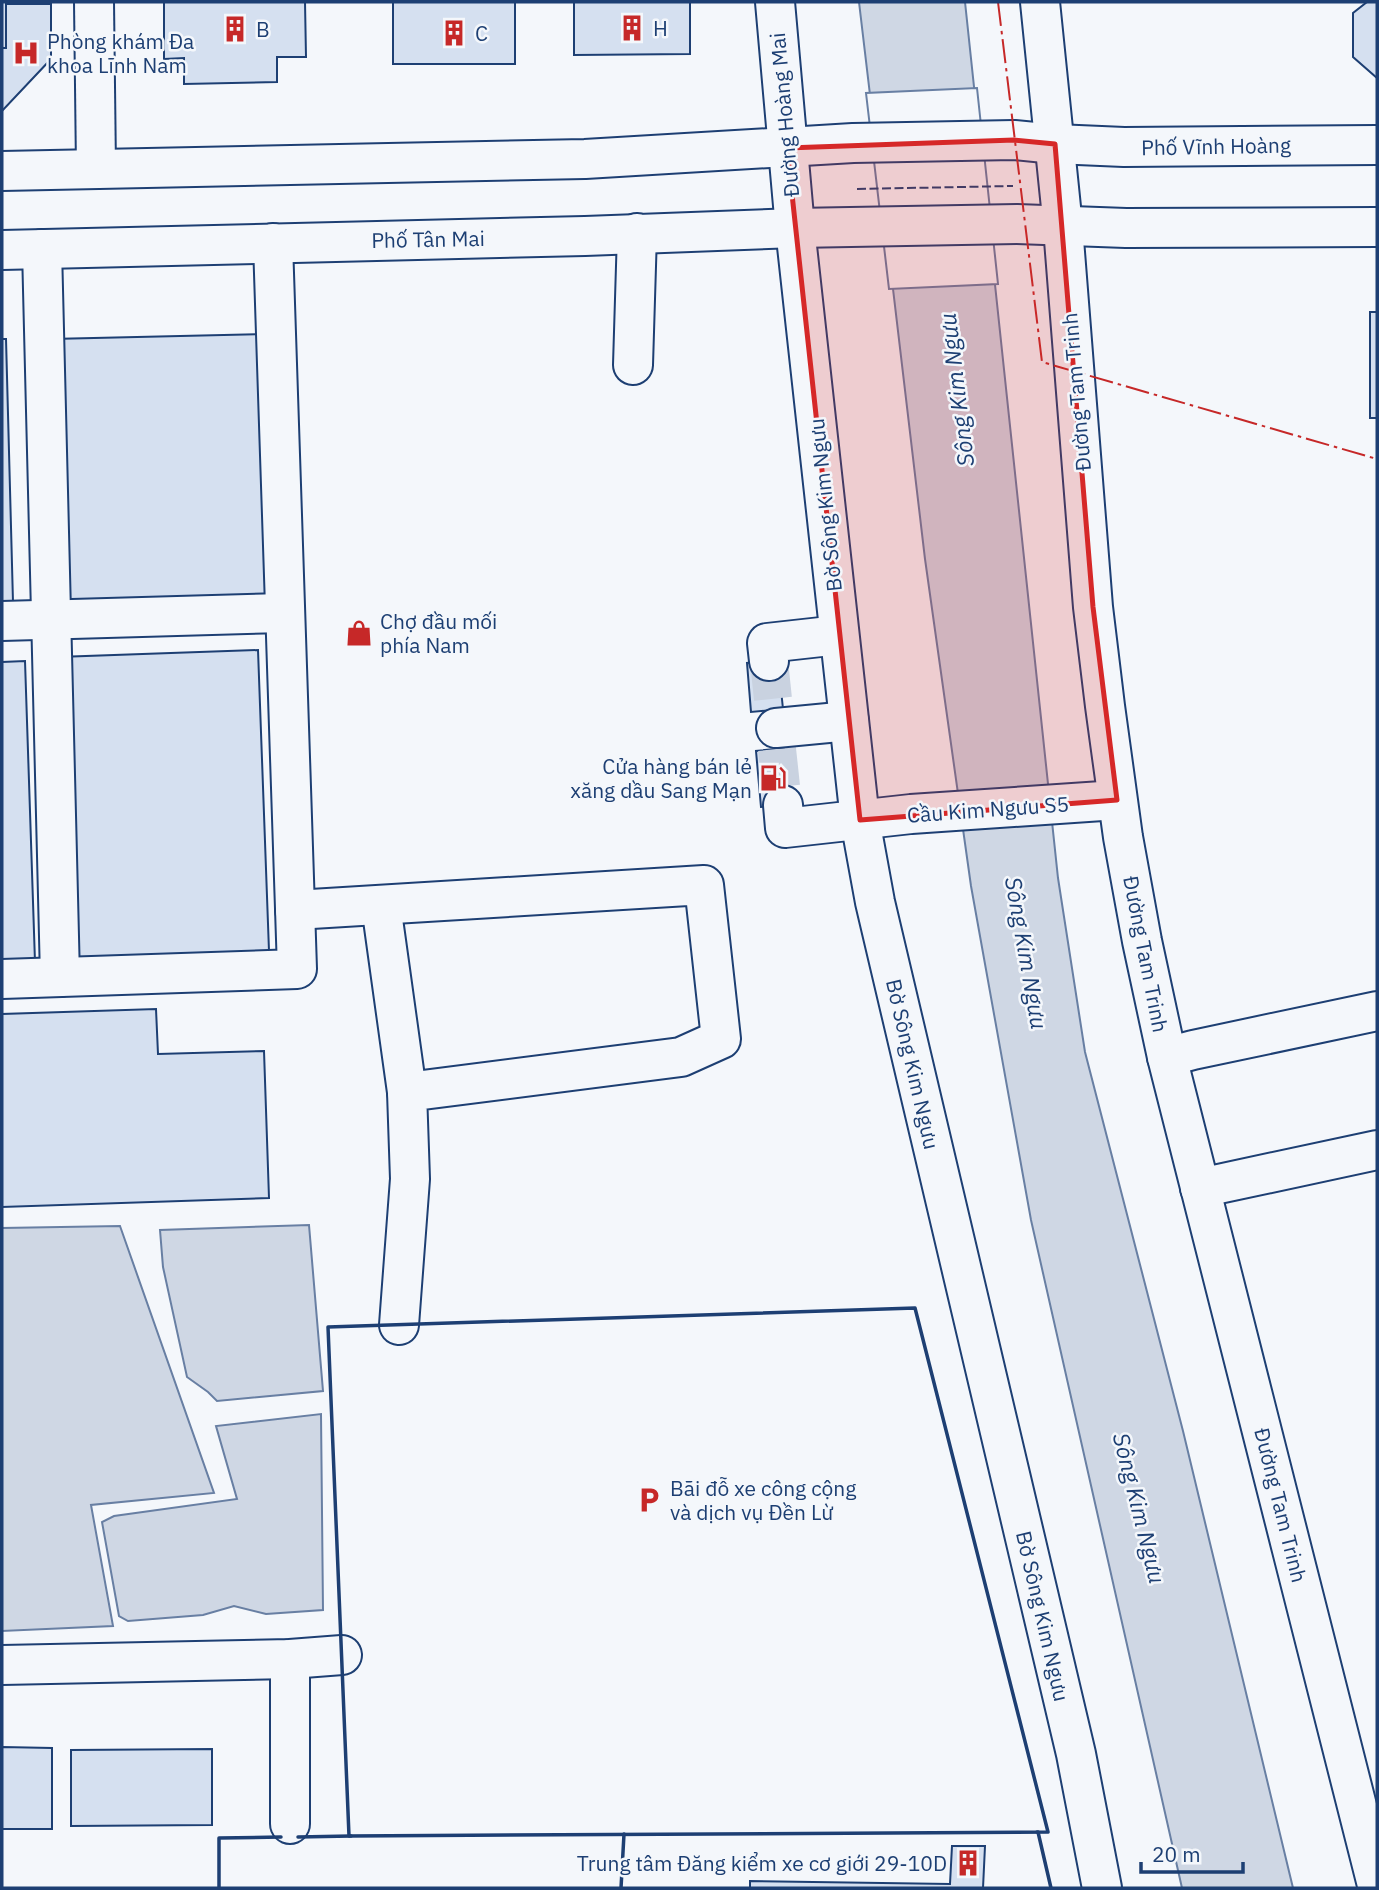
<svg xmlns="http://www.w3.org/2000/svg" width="1379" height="1890" viewBox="0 0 1379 1890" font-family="'IBM Plex Sans',sans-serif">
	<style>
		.water { fill: #cfd7e4; stroke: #687fa3; stroke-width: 2 }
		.pier { fill: #f4f7fb; stroke: #687fa3; stroke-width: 2 }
		.building { fill: #d5e0f0; stroke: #1d3f73; stroke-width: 2 }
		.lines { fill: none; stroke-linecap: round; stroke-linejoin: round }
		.minor-tunnel { stroke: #c9d2e0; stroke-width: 38; stroke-dasharray: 38 19; stroke-linecap: butt }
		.minor-casing { stroke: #1d3f73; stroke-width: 42 }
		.major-casing { stroke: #1d3f73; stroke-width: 42 }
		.minor { stroke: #f4f7fb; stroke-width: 38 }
		.major { stroke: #f4f7fb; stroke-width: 38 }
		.fence { stroke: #1d3f73; stroke-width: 2; stroke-dasharray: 9 3.5; stroke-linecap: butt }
		.wall { stroke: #1d3f73; stroke-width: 3.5 }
		.power { stroke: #c62828; stroke-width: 2; stroke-dasharray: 24 5 3.5 5; stroke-linecap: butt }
		.marked { fill: #d62828; fill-opacity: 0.2; stroke: #d62828; stroke-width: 5; stroke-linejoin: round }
		.labels { text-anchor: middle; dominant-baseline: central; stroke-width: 5; stroke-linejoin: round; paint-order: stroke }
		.poi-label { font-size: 21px; fill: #1d3f73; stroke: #f4f7fb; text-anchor: start }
		.street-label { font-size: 21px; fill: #1d3f73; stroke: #f4f7fb }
		.water-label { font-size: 23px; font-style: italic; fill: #1d3f73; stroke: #f4f7fb }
	</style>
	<rect width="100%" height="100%" fill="#f4f7fb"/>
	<g class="water">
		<polygon points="859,2 965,2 1058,878 1085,1052 1183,1431 1293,1888 1182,1888 1031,1220 971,886 925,559"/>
		<polygon points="309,1225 323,1391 217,1401 208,1392 187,1377 163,1267 160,1230"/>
		<polygon points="120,1226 214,1493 91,1505 113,1626 2,1631 2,1228"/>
		<polygon points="321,1414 323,1610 266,1614 234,1606 203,1615 128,1621 119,1616 102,1522 114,1516 237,1499 216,1426"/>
	</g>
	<polygon class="pier" points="977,88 998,284 889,289 866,93"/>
	<g class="building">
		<rect x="2" y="2" width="4" height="46"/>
		<polygon points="164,2 305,2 306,57 277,57 277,82 184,84 184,58 164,59"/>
		<rect x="393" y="2" width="122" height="62"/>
		<polygon points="574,2 690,2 690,54 574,55"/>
		<polygon points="1367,2 1377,2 1377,78 1353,57 1353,13"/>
		<polygon points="6,4 51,4 51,59 2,111 2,48 6,48"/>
		<rect x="1370" y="312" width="7" height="106"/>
		<polygon points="265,334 272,597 57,602 51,339"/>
		<polygon points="2,339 6,339 13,602 2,603"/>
		<polygon points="258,650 269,951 69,958 58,657"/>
		<polygon points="778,660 783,709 751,712 747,663"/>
		<polygon points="25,661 35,962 2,963 2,662"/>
		<polygon points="784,748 789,804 761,807 756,751"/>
		<polygon points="156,1009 158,1054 264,1051 269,1198 2,1207 2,1014"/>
		<polygon points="2,1747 52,1748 52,1829 2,1829"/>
		<polygon points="212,1749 212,1825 71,1826 71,1750"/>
		<polygon points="952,1846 985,1846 983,1888 750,1888 750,1881 950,1884"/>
	</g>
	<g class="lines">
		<g class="minor-tunnel">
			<polyline points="769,661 774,709"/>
			<polyline points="777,749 783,805"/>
		</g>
		<g class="minor-casing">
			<g id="minor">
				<polyline points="94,2 96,169"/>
				<polyline points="775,2 795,228 860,820 875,902 1076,1754 1102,1888"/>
				<polyline points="42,249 60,977"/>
				<polyline points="633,365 637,233"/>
				<polyline points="2,621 284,613"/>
				<polyline points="769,661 767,643 839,635"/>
				<polyline points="776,728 849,721"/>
				<polyline points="783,805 785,828 911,814 1117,800"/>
				<polyline points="381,905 407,1092"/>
				<polyline points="295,910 704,885 721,1039 681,1057 407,1092 410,1179 399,1325"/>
				<polyline points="2,979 297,969 273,243"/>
				<polyline points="1167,1057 1193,1050 1377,1011"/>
				<polyline points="1200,1188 1377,1150"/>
				<polyline points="2,1665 290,1659 342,1655"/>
				<polyline points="290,1824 290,1659"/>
			</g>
		</g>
		<g class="major-casing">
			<g id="major">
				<polyline points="1040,2 1063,227 1093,607 1105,706 1123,837 1142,941 1167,1057 1377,1885"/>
				<polyline points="2,171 585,159 853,143 1014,140 1055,144 1124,147 1377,145"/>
				<polyline points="2,250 585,236 795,228 1017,224 1126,228 1377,227"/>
			</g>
		</g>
		<use href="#minor" class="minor"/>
		<use href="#major" class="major"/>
		<polyline class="fence" points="857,189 1013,186"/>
		<g class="wall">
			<polygon points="915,1308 1048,1832 349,1836 328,1327"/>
			<polyline points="1037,1832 1038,1832 1051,1888"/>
			<polyline points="298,1837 351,1836"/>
			<polyline points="219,1888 219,1838 281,1837"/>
			<polyline points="621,1888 624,1834"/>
		</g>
		<polyline class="power" points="998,2 1042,362 1377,459"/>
	</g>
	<path class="marked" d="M 1014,140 L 1055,144 L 1093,607 L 1117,800 L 860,820 L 787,148 Z"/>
	<defs>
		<g id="building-bare" transform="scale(2.1)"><path d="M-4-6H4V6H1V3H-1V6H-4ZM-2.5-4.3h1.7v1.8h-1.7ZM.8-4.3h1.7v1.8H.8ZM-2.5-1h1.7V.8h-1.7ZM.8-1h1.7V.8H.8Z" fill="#c62828" stroke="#f4f7fb" stroke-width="2.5" paint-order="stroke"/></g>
		<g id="hospital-bare" transform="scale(2.1)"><path d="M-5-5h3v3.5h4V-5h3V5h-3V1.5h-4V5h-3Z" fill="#c62828" stroke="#f4f7fb" stroke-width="2.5" paint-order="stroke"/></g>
		<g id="shop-bare" transform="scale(2.1)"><path d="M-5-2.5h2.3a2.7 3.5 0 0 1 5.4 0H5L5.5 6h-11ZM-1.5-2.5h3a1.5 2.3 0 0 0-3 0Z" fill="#c62828" stroke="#f4f7fb" stroke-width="2.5" paint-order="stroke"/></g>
		<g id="fuel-bare" transform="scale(2.1)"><path d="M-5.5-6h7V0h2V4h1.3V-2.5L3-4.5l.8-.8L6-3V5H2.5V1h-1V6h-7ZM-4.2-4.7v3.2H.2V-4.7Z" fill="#c62828" stroke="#f4f7fb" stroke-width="2.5" paint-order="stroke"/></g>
		<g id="parking-bare" transform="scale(2.1)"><path d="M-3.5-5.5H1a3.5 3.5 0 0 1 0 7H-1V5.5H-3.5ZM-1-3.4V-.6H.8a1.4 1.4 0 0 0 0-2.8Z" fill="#c62828" stroke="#f4f7fb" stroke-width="2.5" paint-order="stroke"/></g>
	</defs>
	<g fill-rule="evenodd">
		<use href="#building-bare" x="632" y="28"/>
		<use href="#building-bare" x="235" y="29"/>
		<use href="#building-bare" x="454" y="33"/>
		<use href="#hospital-bare" x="26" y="53"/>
		<use href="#shop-bare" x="359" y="633"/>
		<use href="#fuel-bare" x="773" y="778"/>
		<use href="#parking-bare" x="649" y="1500"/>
		<use href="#building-bare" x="968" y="1863"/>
	</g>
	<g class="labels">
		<g class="poi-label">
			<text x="653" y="28">H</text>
			<text x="256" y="29">B</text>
			<text x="475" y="33">C</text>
			<text x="47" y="41">Phòng khám Đa<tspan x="47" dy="24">khoa Lĩnh Nam</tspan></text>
			<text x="380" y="621">Chợ đầu mối<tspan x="380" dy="24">phía Nam</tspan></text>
			<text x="752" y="766" text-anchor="end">Cửa hàng bán lẻ<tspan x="752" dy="24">xăng dầu Sang Mạn</tspan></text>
			<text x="670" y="1488">Bãi đỗ xe công cộng<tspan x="670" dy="24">và dịch vụ Đền Lừ</tspan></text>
			<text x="947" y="1863" text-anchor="end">Trung tâm Đăng kiểm xe cơ giới 29-10D</text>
		</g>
		<g class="street-label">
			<text transform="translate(784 115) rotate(-95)">Đường Hoàng Mai</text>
			<text transform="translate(1216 146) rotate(-1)">Phố Vĩnh Hoàng</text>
			<text transform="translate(428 239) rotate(-1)">Phố Tân Mai</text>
			<text transform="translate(1076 392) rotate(-95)">Đường Tam Trinh</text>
			<text transform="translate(825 505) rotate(-96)">Bờ Sông Kim Ngưu</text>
			<text transform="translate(988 809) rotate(-4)">Cầu Kim Ngưu S5</text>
			<text transform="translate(1146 954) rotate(79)">Đường Tam Trinh</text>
			<text transform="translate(913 1064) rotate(77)">Bờ Sông Kim Ngưu</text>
			<text transform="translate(1281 1505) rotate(76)">Đường Tam Trinh</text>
			<text transform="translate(1043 1616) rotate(77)">Bờ Sông Kim Ngưu</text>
		</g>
		<g class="water-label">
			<text transform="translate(956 390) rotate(-97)">Sông Kim Ngưu</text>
			<text transform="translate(1027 953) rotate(80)">Sông Kim Ngưu</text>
			<text transform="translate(1140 1508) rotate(76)">Sông Kim Ngưu</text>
		</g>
	</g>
	<rect width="1379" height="1890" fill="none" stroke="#1d3f73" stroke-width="7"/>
	<path d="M1141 1862v10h102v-10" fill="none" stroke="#1d3f73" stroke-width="3.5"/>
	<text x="1152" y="1862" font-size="21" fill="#1d3f73" stroke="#f4f7fb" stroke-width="5" paint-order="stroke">20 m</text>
</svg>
